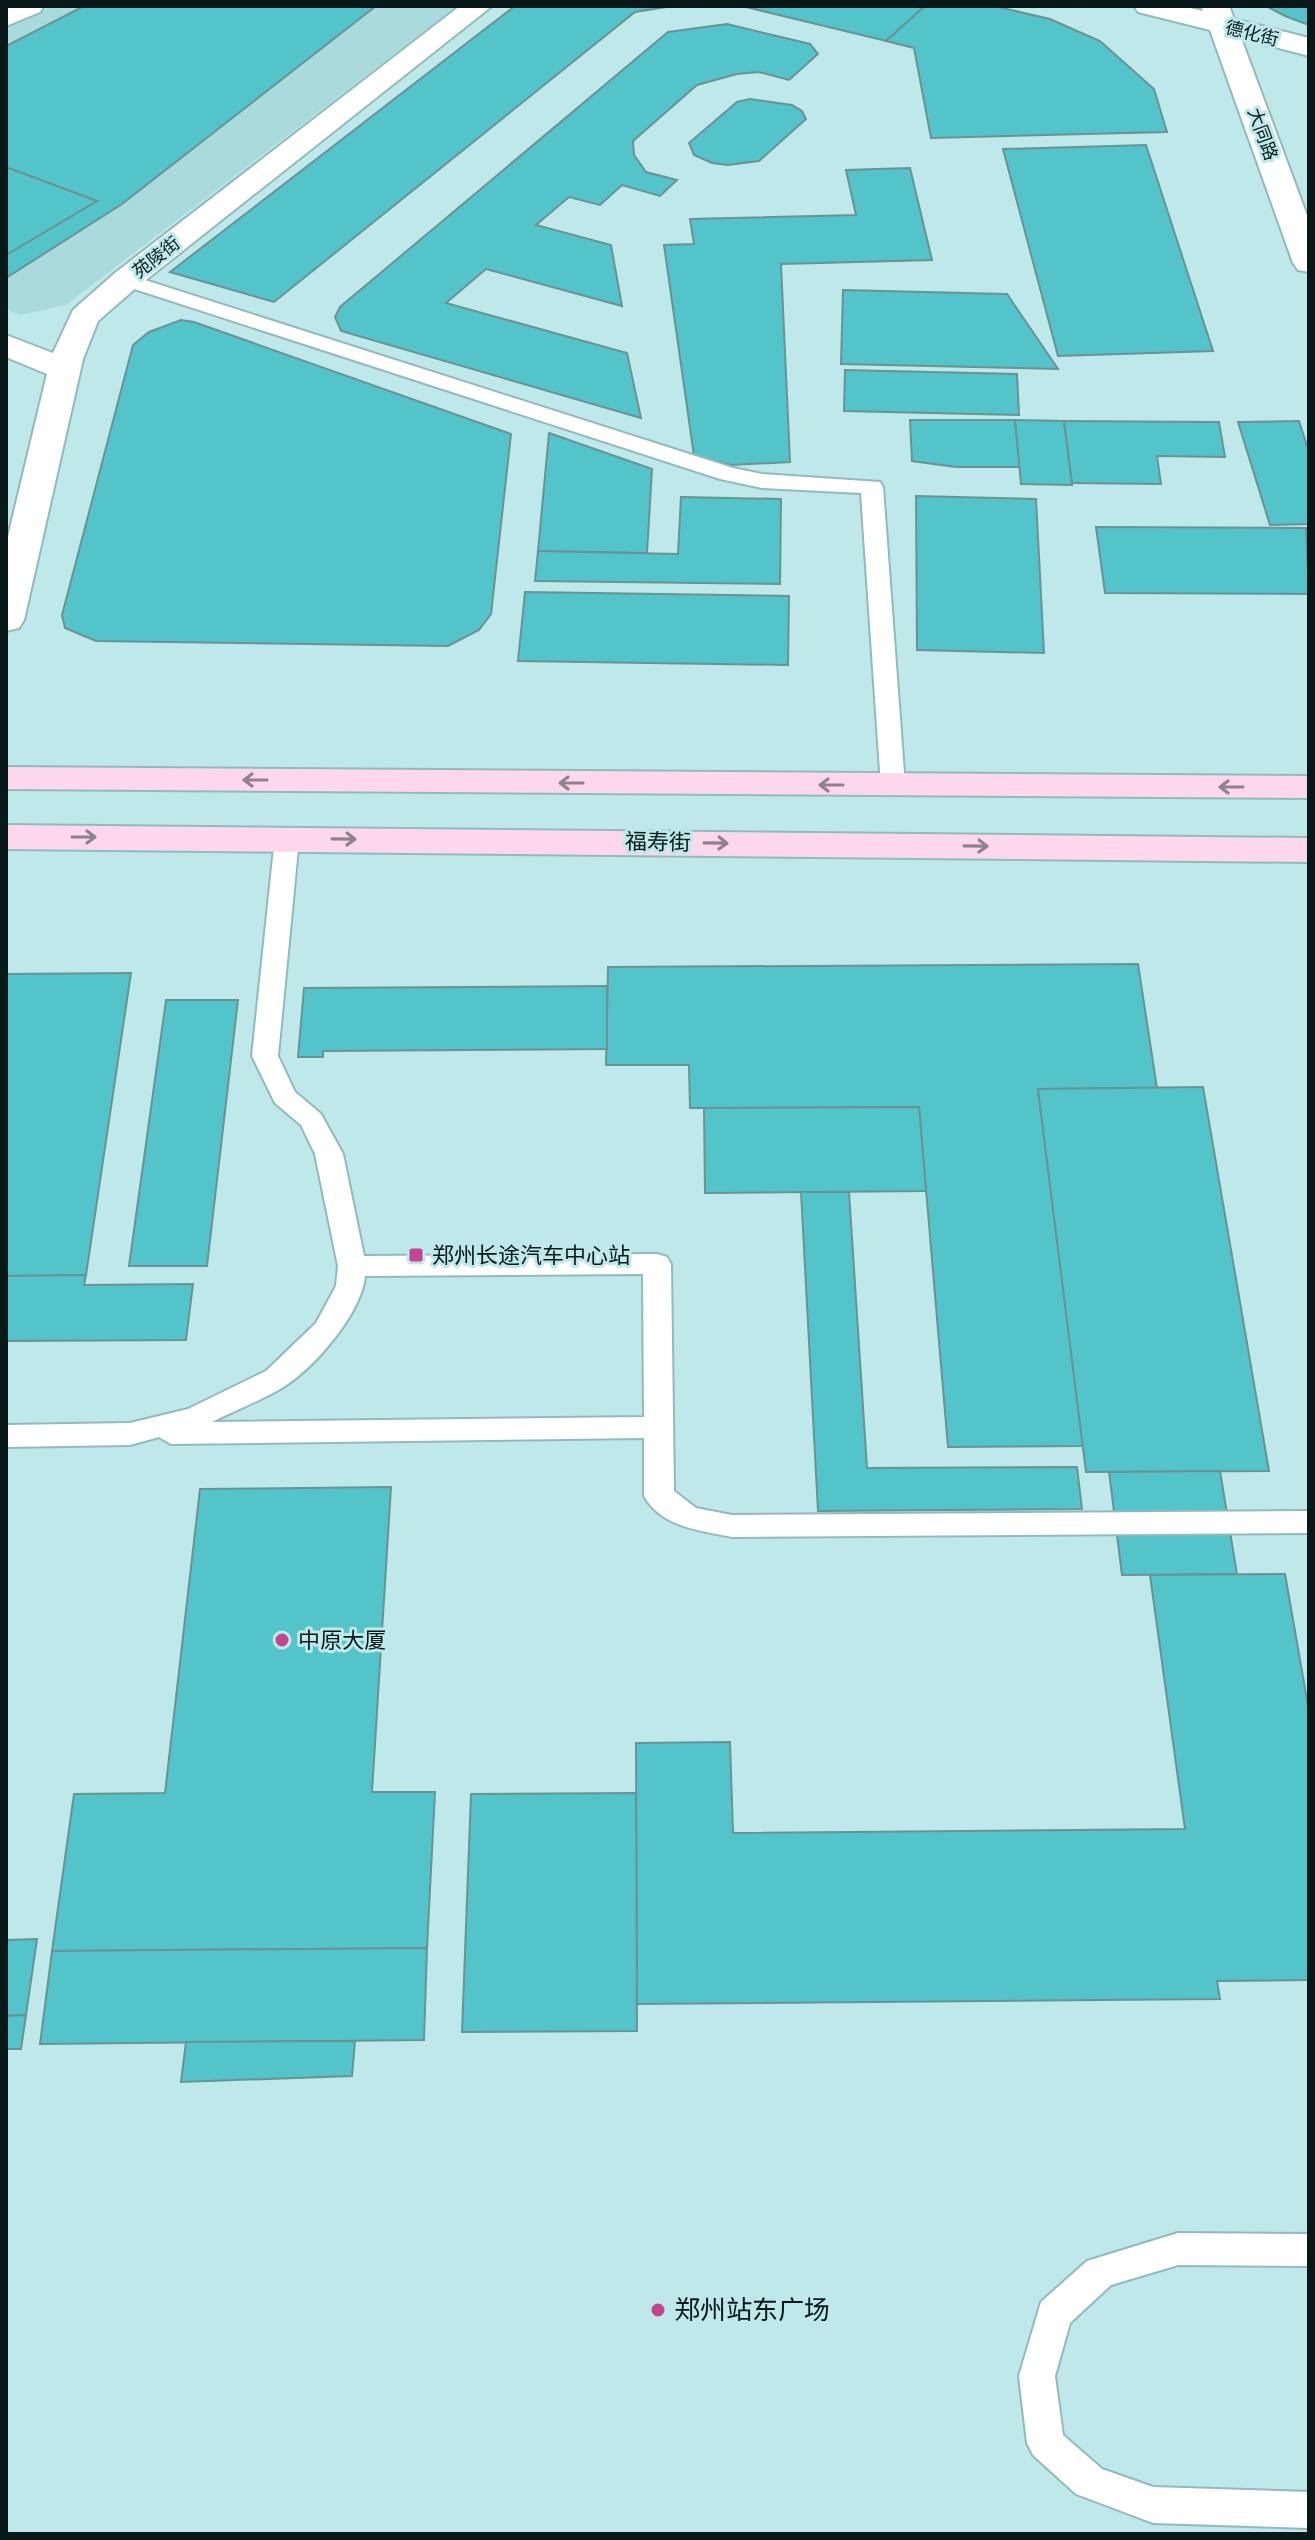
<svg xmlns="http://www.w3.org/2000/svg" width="1315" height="2540" viewBox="0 0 1315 2540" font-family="'Work Sans','Noto Sans SC',sans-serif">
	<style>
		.built { fill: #a9dbdd }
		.building { fill: #52c4ca; stroke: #6b9294; stroke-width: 2 }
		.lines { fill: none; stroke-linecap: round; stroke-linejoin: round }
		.lane-casing { stroke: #92babc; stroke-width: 4 }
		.street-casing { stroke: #92babc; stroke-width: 4 }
		.secondary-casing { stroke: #92babc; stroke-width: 4 }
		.lane { fill: #fff; fill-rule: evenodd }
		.street { fill: #fff; fill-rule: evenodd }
		.secondary { fill: #fdd8ec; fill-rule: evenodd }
		.oneway { stroke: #8f828d }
		.poi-dot { fill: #c44490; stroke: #bfe8ea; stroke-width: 3 }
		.labels { text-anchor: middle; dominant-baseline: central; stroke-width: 6; stroke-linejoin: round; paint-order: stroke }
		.far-street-label { font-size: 18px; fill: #081819; stroke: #bfe8ea }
		.street-label { font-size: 22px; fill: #081819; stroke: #bfe8ea }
		.poi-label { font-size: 22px; fill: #081819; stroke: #bfe8ea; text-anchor: start }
		.near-poi-label { font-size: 26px; fill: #081819; stroke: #bfe8ea; text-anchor: start }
	</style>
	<rect width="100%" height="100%" fill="#bfe8ea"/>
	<polygon class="built" points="52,6 457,6 66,305 20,315 6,309 6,28"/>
	<g class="building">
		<polygon points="84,6 376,6 122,204 6,278 6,46"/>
		<polygon points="515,6 673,6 635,12 274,302 170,272"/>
		<polygon points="742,6 925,6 886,41"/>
		<polygon points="925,6 994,6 1050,19 1100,41 1154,89 1167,132 931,138 914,48 886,41"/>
		<polygon points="1266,6 1309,6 1309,25 1285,16"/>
		<polygon points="727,24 810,44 818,54 789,80 759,72 737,74 697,85 633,141 634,155 646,172 677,180 660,196 622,185 600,205 569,197 536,225 611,245 622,306 486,269 446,303 627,353 641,418 341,331 335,317 340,307 668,32"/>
		<polygon points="750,99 792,105 802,111 806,119 759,161 728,165 712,163 694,155 689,143 737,102"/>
		<polygon points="1146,145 1213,351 1058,356 1003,149"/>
		<polygon points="6,167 97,201 6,255"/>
		<polygon points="910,168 932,260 781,264 790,462 731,465 694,456 664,245 694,244 690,219 856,215 846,170"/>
		<polygon points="843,290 1007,294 1058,369 841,364"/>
		<polygon points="181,320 194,322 511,434 491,614 479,630 448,646 96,641 65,628 62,615 133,345 149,332"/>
		<polygon points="845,370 1017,374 1019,415 844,411"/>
		<polygon points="910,420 1015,420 1020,467 956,467 912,461"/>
		<polygon points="1015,420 1064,421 1072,485 1021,484"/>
		<polygon points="1064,421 1219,422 1225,457 1157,456 1161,484 1072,483"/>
		<polygon points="1299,421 1309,452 1309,524 1270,525 1238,422"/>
		<polygon points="549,433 652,469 647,553 538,551"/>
		<polygon points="916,496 1036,499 1044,653 917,650"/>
		<polygon points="681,497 781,499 780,584 535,581 538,551 678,554"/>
		<polygon points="1096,527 1306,528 1309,594 1105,593"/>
		<polygon points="525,592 789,596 788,665 518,661"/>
		<polygon points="1138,964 1157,1088 1038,1089 1083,1446 948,1447 919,1107 690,1108 689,1065 606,1065 608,967"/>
		<polygon points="131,973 86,1275 6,1276 6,974"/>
		<polygon points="607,986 607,1049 323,1051 323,1057 298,1057 304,988"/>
		<polygon points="166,1000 238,1000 207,1266 129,1266"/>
		<polygon points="1203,1087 1269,1471 1086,1472 1038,1089"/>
		<polygon points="919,1107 926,1191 705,1193 704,1108"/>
		<polygon points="801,1192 849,1192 867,1468 1077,1467 1082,1509 818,1511"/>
		<polygon points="86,1275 84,1285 193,1284 186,1340 6,1341 6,1276"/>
		<polygon points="1220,1471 1237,1574 1122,1575 1109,1472"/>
		<polygon points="391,1487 372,1792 435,1792 427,1948 52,1951 74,1794 165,1793 200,1489"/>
		<polygon points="1285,1574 1309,1711 1309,1980 1217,1981 1220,1999 637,2004 636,1743 730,1742 733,1833 1185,1829 1150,1575"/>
		<polygon points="636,1793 637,2031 462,2032 471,1794"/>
		<polygon points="37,1939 26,2015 6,2016 6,1940"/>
		<polygon points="427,1948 424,2040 40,2044 52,1951"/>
		<polygon points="26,2015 21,2049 6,2049 6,2016"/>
		<polygon points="355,2041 352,2076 181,2082 186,2042"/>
	</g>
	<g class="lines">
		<g class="lane-casing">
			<g id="lane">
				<polygon points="126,274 733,468 762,474 880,482 883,487 905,786 902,791 884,791 881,786 861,493 762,488 720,479 119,284 116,280"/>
				<path d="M 287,831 L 296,833 L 299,838 L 278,1056 L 295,1092 L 321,1114 L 343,1154 L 364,1256 L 657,1254 L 667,1257 L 671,1264 L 674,1491 L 696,1508 L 732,1515 L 1309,1511 L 1309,1533 L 732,1537 C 701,1531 661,1527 644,1496 L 644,1438 L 171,1444 L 159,1437 L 130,1445 L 6,1447 L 6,1425 L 130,1423 L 188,1409 L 266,1371 L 316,1323 L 336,1286 L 338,1266 L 315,1154 L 301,1125 L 275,1103 L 252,1056 L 275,838 L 278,833 ZM 643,1274 L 644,1417 L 212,1422 C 235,1410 263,1400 285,1386 C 316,1366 362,1312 365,1276 Z"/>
				<polygon points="1178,2233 1309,2234 1309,2266 1178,2265 1111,2285 1070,2323 1055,2376 1063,2435 1102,2469 1153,2487 1309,2492 1309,2528 1153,2523 1076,2494 1033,2455 1027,2443 1019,2376 1041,2302 1087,2261"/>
			</g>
		</g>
		<g class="street-casing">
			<g id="street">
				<polygon points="6,6 44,6 40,12 6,26"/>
				<polygon points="460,6 492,6 137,287 98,321 83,359 24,620 19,628 6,631 6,545 47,374 6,357 6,335 53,353 73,310 115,273"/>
				<polygon points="1134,6 1182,6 1203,11 1201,6 1229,6 1234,19 1309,38 1309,56 1241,38 1309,221 1309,272 1298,270 1293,263 1210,30 1138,12"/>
			</g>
		</g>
		<g class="secondary-casing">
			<g id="secondary">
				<polygon points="6,767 1309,776 1309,798 6,789"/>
				<polygon points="6,825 1309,838 1309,862 6,849"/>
			</g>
		</g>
		<use href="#lane" class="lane"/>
		<use href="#street" class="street"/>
		<use href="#secondary" class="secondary"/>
	</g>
	<defs><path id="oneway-shaft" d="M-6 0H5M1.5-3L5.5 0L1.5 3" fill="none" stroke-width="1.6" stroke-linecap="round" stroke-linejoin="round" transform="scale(2)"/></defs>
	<g class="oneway">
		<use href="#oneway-shaft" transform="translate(255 780) rotate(-180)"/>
		<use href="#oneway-shaft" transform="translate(571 783) rotate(-180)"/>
		<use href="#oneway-shaft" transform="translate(831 785) rotate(-180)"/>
		<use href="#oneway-shaft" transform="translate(1231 787) rotate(-180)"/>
		<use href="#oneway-shaft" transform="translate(84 837)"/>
		<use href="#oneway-shaft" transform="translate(344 839) rotate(1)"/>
		<use href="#oneway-shaft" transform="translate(716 843) rotate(1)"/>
		<use href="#oneway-shaft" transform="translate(976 846) rotate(1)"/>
	</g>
	<g class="poi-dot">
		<rect x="408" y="1247" width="16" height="16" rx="4"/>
		<circle cx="282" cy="1640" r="8"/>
		<circle cx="658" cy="2310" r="8"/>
	</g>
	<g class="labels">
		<g class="far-street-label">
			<text transform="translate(1252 33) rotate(14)">德化街</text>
			<text transform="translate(1263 134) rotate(70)">大同路</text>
			<text transform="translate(156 257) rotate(-38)">苑陵街</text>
		</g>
		<g class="street-label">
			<text transform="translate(658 842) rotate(1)">福寿街</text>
		</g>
		<g class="poi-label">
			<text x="432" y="1255">郑州长途汽车中心站</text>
			<text x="298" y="1640">中原大厦</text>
		</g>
		<g class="near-poi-label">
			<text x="674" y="2310">郑州站东广场</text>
		</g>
	</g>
	<rect width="1315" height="2540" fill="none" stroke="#081819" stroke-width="16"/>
</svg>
